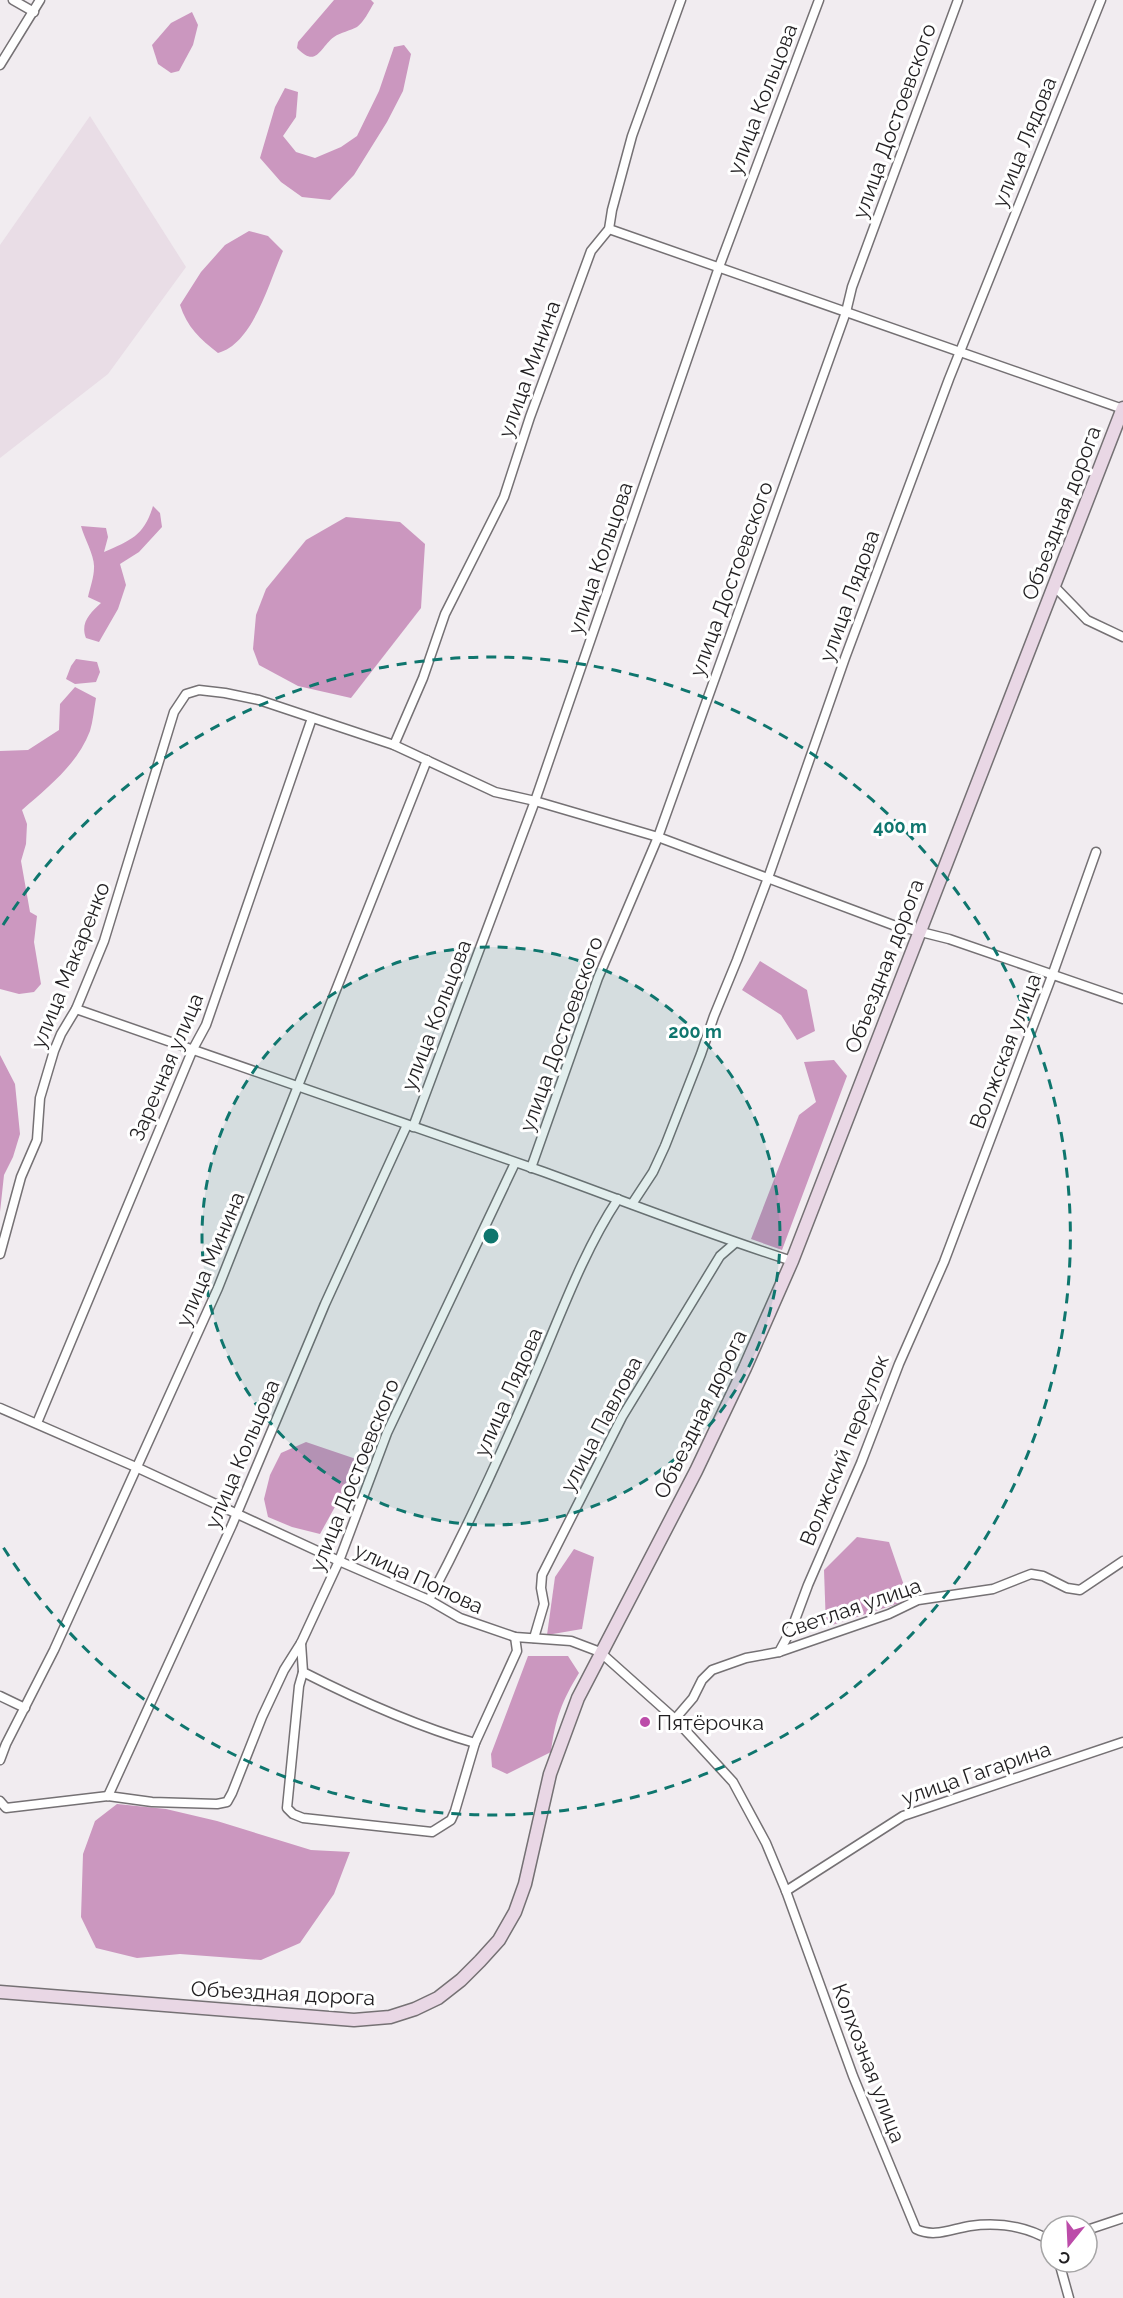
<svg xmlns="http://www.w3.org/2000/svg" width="1123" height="2298" viewBox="0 0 1123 2298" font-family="Raleway,sans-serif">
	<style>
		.built { fill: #e9dde6 }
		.forest { fill: #cb97bf }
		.water { fill: #cc98c0 }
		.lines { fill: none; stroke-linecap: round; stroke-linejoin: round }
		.minor-casing { stroke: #757174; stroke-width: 11 }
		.secondary-casing { stroke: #757174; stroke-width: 15 }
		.minor { stroke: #fff; stroke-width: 8 }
		.secondary { stroke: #e9d7e5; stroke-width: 12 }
		.ring { fill: none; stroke: #0f766e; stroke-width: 3; stroke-dasharray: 10 8 }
		.poi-dot { fill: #bc4ca9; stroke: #fff; stroke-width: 2 }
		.labels { text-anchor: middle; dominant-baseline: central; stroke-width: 6; stroke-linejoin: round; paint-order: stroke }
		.street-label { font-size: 21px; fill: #211f21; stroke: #fff }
		.poi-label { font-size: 21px; fill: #211f21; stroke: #fff; text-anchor: start }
		.centre { fill: #0f766e; stroke: #fff; stroke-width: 3 }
		.ring-label { font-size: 18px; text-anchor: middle; font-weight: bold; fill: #0f766e; stroke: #fff; stroke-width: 6; stroke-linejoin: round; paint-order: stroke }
	</style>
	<rect width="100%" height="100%" fill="#f1ecf0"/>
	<polygon class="built" points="90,116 186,267 108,374 0,458 0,245"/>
	<g class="forest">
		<path d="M 334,0 L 371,0 L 374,3 C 369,11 364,22 357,27 C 350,31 341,32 334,37 C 320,47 317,69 297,48 L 298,42 Z"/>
		<polygon points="192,12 198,25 193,45 179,71 171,73 158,64 152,45 171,23"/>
		<polygon points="404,45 411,54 403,91 387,122 354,175 330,200 302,197 281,182 260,158 275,107 285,88 298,92 296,117 283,136 296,152 315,158 341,147 357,136 379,91 394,47"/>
		<polygon points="346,517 400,522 425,544 421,608 351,698 298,686 259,665 253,649 256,615 266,589 306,540"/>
		<polygon points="760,961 807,990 815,1031 797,1040 781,1015 742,990"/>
		<polygon points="0,1055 15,1084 20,1134 13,1157 4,1175 0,1212"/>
		<polygon points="834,1060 847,1076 782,1250 751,1239 799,1115 816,1102 804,1062"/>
		<polygon points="306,1442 356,1459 347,1485 320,1534 292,1527 268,1517 264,1499 270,1475 281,1453"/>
		<polygon points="857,1537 889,1542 909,1600 826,1627 824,1570"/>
		<polygon points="574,1549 594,1557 582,1629 547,1635 555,1577"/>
		<path d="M 528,1656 L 568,1656 L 579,1673 C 562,1701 555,1719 551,1752 L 507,1774 L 492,1767 L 491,1754 Z"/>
		<polygon points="117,1804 166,1809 217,1821 311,1850 350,1852 334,1894 300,1943 261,1960 180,1954 137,1958 96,1948 81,1917 83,1854 95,1821"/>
	</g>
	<g class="water">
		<path d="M 249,231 L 268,236 L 283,251 C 269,281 254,343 218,353 C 200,339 187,327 180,305 L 201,272 L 225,245 Z"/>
		<path d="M 153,506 L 160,513 L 162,527 L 139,552 L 120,564 L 126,585 L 118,609 L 99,642 L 86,638 C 80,623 90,613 101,603 L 88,597 C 90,588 94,577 94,568 C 95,556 84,538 81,526 L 106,528 L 108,537 L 104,552 C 131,540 144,536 153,506 Z"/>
		<polygon points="76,659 97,662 100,672 96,682 75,684 66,679 71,666"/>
		<path d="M 75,687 L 96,698 C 94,709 93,721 90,731 C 77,765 48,787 22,810 L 27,824 L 26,844 L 21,861 L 30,912 L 37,916 L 34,942 L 41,984 L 34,992 L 19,994 L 0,989 L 0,751 L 28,750 L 59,730 L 60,704 Z"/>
	</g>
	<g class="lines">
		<g class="minor-casing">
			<g id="minor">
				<polyline points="13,0 34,12"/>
				<polyline points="0,65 40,0"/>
				<polyline points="609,229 1123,409"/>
				<polyline points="1054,586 1087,620 1123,637"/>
				<polyline points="394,745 423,678 445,614 504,497 530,417 591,251 609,229 612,210 632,136 681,0"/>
				<path d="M 76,1009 C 232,1062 388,1117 544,1172 C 626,1202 708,1234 792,1261"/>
				<polyline points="413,1127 535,801 719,267 819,0"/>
				<polyline points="531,1168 598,978 658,837 846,312 852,287 958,0"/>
				<polyline points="632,1204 653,1172 665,1146 701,1054 714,1016 737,960 768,878 845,658 949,379 1101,0"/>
				<polyline points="0,1254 21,1177 37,1140 40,1098 54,1051 61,1034 76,1009 104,941 174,712 186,694 199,690 225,693 259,700 394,745 495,792 535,801 658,837 893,925 949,939 1123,999"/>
				<path d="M 0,1408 L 138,1468 L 339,1561 L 429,1600 L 460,1618 L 515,1637 L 571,1641 L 600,1652 L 675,1719 L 733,1782 L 766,1843 L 786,1891 L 853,2076 L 916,2229 C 934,2238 951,2229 970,2226 C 999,2222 1026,2226 1051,2241"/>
				<polyline points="37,1423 193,1049 206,1025 312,718"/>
				<path d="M 429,1600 C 468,1526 503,1450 536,1372 C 561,1314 583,1252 618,1199"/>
				<polyline points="534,1638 544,1604 541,1588 542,1575 622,1417 720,1256 735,1243"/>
				<path d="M 301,1643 L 303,1672 C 358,1700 416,1726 475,1743"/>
				<polyline points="779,1652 792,1628 808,1585 861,1463 899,1364 944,1262 1053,973 1096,852"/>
				<polyline points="303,1672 299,1686 287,1808 293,1814 303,1818 432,1832 451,1820 455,1811 475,1743 517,1651 515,1637"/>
				<polyline points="0,1696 25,1708"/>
				<polyline points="675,1719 693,1698 702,1680 712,1670 746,1658 779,1652 889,1614 918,1600 993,1589 1031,1574 1043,1576 1067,1588 1080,1590 1123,1561"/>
				<polyline points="0,1760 6,1744 54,1650 218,1288 427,760"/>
				<polyline points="108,1796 232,1525 325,1304 407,1125"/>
				<polyline points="0,1801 6,1808 108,1796 152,1802 217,1804 227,1802 232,1793 262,1717 284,1670 301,1643 339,1561 387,1433 515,1163"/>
				<polyline points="786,1891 903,1816 1123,1742"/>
				<polyline points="1087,2230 1123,2218"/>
				<polyline points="1059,2262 1069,2298"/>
			</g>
		</g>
		<g class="secondary-casing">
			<polyline id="secondary" points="0,1992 354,2020 390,2017 415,2009 438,1998 461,1980 480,1961 499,1940 515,1912 525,1884 550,1774 578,1698 696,1471 745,1368 792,1261 1123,408"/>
		</g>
		<use href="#minor" class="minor"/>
		<use href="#secondary" class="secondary"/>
	</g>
	<circle cx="491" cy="1236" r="289" fill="#0f766e" fill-opacity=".12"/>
	<g class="ring">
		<circle cx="491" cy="1236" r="289"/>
		<path d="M3 925A579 579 0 1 1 3 1547"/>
	</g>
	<circle class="poi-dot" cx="645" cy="1722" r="6"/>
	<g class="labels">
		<g class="street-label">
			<text transform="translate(762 99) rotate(-69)">улица Кольцова</text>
			<text transform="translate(894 121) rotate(-70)">улица Достоевского</text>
			<text transform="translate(1024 142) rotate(-68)">улица Лядова</text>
			<text transform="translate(529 369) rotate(-70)">улица Минина</text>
			<text transform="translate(1061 513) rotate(-69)">Объездная дорога</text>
			<text transform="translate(600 558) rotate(-71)">улица Кольцова</text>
			<text transform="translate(731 579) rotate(-70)">улица Достоевского</text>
			<text transform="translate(849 596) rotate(-70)">улица Лядова</text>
			<text transform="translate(70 965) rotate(-68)">улица Макаренко</text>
			<text transform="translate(884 966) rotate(-69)">Объездная дорога</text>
			<text transform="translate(436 1015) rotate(-69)">улица Кольцова</text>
			<text transform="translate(561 1034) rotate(-70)">улица Достоевского</text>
			<text transform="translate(1005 1051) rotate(-69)">Волжская улица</text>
			<text transform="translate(166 1067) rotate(-67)">Заречная улица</text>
			<text transform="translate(210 1259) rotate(-67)">улица Минина</text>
			<text transform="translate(508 1392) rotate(-66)">улица Лядова</text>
			<text transform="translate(700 1414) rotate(-64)">Объездная дорога</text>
			<text transform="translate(601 1424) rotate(-62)">улица Павлова</text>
			<text transform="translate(844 1450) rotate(-68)">Волжский переулок</text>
			<text transform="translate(242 1454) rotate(-67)">улица Кольцова</text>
			<text transform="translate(354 1475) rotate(-68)">улица Достоевского</text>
			<text transform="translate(419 1578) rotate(25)">улица Попова</text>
			<text transform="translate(851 1608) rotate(-19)">Светлая улица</text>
			<text transform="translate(976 1773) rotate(-19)">улица Гагарина</text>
			<text transform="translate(283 1993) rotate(3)">Объездная дорога</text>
			<text transform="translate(869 2063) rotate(69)">Колхозная улица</text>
		</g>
		<g class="poi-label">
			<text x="657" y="1722">Пятёрочка</text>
		</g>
	</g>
	<circle cx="491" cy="1236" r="9" class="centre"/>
	<g class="ring-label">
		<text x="900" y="833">400 m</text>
		<text x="695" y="1038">200 m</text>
	</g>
	<g transform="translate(1069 2244) rotate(198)"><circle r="28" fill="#ffffff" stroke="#a6a5a6" stroke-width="1.5"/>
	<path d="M0-4.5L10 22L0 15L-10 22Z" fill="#bc4ca9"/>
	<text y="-9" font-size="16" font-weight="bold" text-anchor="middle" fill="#211f21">С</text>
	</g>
</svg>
